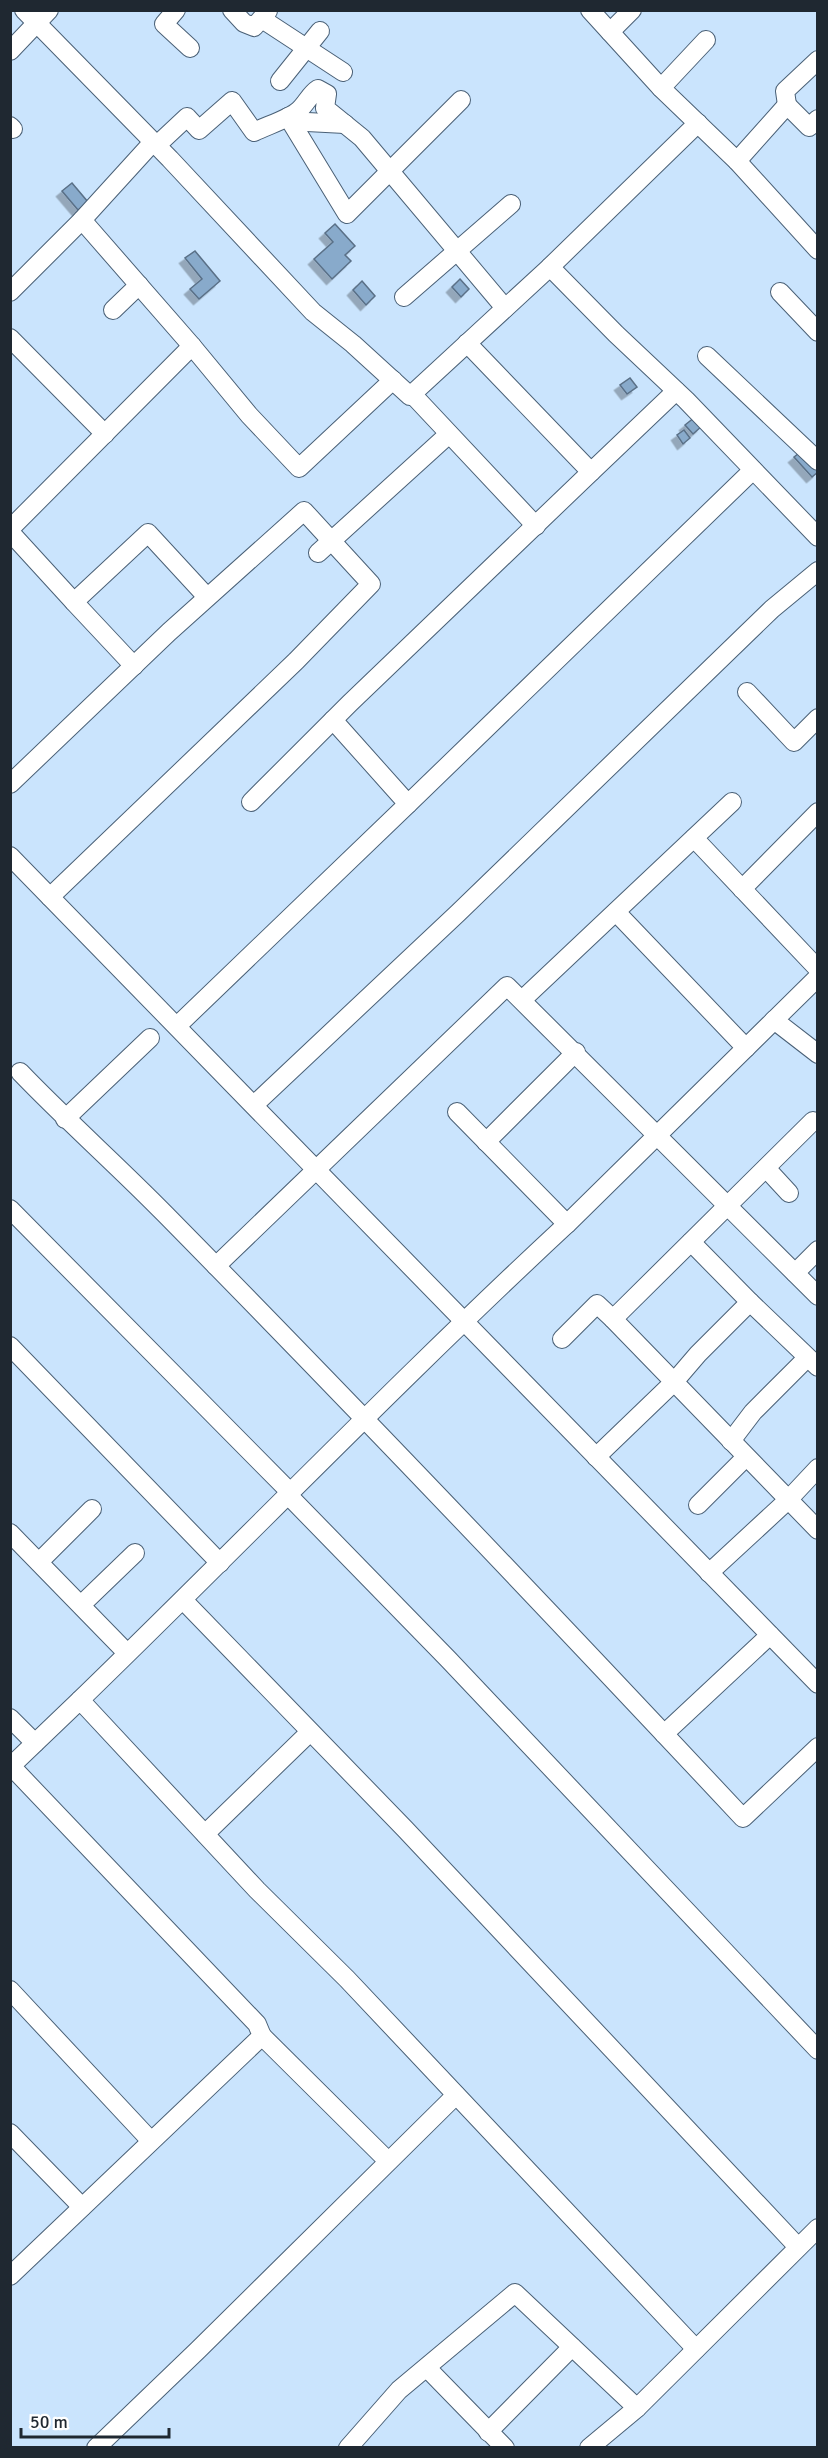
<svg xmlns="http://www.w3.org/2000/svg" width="828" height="2458" viewBox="0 0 828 2458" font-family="Signika,sans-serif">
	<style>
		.building { fill: #88aacb; stroke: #5a7087; stroke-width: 1.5; filter: url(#shadow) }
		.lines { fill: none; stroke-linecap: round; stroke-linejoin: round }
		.street-casing { stroke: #4a6076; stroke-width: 20 }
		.street { stroke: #fff; stroke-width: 18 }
	</style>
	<defs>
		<filter id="shadow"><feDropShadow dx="-5.5" dy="5.5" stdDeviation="0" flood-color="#0004"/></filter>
	</defs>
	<rect width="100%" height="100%" fill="#cae4fd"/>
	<g class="building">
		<polygon points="72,183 88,202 78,210 62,191"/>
		<polygon points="335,224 355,246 345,255 351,261 332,279 314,259 333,242 325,233"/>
		<polygon points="195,251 220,281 199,299 190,289 202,279 185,258"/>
		<polygon points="460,279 469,289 461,297 452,287"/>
		<polygon points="362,281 375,296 366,305 353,290"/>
		<polygon points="630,378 637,387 627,394 620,385"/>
		<polygon points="695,417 702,426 693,434 685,425"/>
		<polygon points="684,430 690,438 683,444 677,435"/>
		<polygon points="803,450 818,466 818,472 812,477 794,457"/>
	</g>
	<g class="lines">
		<g class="street-casing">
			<g id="street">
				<polyline points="24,10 170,159 313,312 353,344 410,396 550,267"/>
				<polyline points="176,10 164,24 190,48"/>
				<polyline points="232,10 244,23 254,27 268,11"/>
				<polyline points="590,10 661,88 737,161 787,105 809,127 818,119"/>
				<polyline points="262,19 343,72"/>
				<polyline points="610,32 632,10"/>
				<polyline points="10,51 49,10"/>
				<polyline points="280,81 320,31"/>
				<polyline points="661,88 706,40"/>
				<polyline points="787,105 785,91 818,60"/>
				<polyline points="288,117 347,214 461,100"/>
				<polyline points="307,122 345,124"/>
				<polyline points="698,123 550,267 616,334 686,400 818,537"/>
				<polyline points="10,126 13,129"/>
				<path d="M 156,146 L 187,117 L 199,130 L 232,101 L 254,132 C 266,126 291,118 299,110 C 306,104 310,94 318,89 L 327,94 L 325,108 L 362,138 L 505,308"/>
				<polyline points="737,161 818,250"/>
				<polyline points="82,220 192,346"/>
				<polyline points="10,292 82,220 153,142"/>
				<polyline points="780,292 818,332"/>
				<polyline points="404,297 511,204"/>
				<polyline points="113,310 139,285"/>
				<polyline points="10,338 105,434"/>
				<polyline points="467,343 591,472 676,391"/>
				<polyline points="707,356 818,461"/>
				<polyline points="412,394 536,526"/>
				<polyline points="10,529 192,346 249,415 299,468 393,380"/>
				<polyline points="10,532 74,602"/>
				<polyline points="318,553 449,434"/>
				<polyline points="134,666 74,602 148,533 207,597"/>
				<polyline points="747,692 794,742 818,718"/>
				<polyline points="333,720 408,804 753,470"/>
				<polyline points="10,784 169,632 304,511 371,584 296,661 50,897"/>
				<polyline points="251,802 350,703 591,472"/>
				<polyline points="694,838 818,969"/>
				<polyline points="10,856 818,1684"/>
				<polyline points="742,889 818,812"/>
				<polyline points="616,912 746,1048"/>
				<polyline points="522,1000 732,802"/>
				<polyline points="774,1020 818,1054"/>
				<polyline points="177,1026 408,804"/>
				<path d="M 20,1072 C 67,1121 118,1166 165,1214 C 361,1413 553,1615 743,1818 L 818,1747"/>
				<polyline points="254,1105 458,913 772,609 818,571"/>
				<polyline points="457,1112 567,1224 818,977"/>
				<polyline points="65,1119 150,1038"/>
				<polyline points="486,1142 576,1052"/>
				<polyline points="766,1168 789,1193"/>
				<polyline points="10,1209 291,1493"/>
				<polyline points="216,1266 507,986 818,1296"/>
				<polyline points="795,1273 818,1250"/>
				<polyline points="750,1302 818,1367"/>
				<polyline points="613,1319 818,1530"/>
				<polyline points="562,1339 597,1304 613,1319 813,1121"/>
				<polyline points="10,1346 220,1563"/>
				<polyline points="731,1441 753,1412 807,1358"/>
				<polyline points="596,1457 674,1382 698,1354 750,1302 691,1242"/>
				<polyline points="289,1496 448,1659 818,2050"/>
				<polyline points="698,1505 746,1457"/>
				<polyline points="10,1533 127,1653"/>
				<polyline points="39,1562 92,1509"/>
				<polyline points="709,1573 788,1500 818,1468"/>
				<polyline points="183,1600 405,1829 798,2247"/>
				<polyline points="81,1605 135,1553"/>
				<path d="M 80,1700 C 243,1542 401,1378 567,1224"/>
				<polyline points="10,1718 35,1743"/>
				<polyline points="664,1734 770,1635"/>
				<polyline points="10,1767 80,1700 257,1890 347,1979 696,2349"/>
				<polyline points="205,1834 310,1732"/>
				<polyline points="10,1990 151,2141"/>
				<polyline points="262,2036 388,2161"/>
				<polyline points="10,2133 82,2207"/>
				<polyline points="10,2276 262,2036 257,2024 11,1766"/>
				<polyline points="427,2368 505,2448"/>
				<polyline points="488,2432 572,2347"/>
				<polyline points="96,2448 198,2350 456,2095"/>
				<polyline points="348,2448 399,2390 515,2293 637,2408"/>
				<polyline points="589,2448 637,2408 818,2228"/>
			</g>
		</g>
		<use href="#street" class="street"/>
	</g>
	<rect width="828" height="2458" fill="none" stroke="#1f2831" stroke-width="24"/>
	<path d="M21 2428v9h148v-9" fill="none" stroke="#1f2831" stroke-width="3"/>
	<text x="30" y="2428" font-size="18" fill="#1f2831" stroke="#ffffff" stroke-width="4.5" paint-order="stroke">50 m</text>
</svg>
